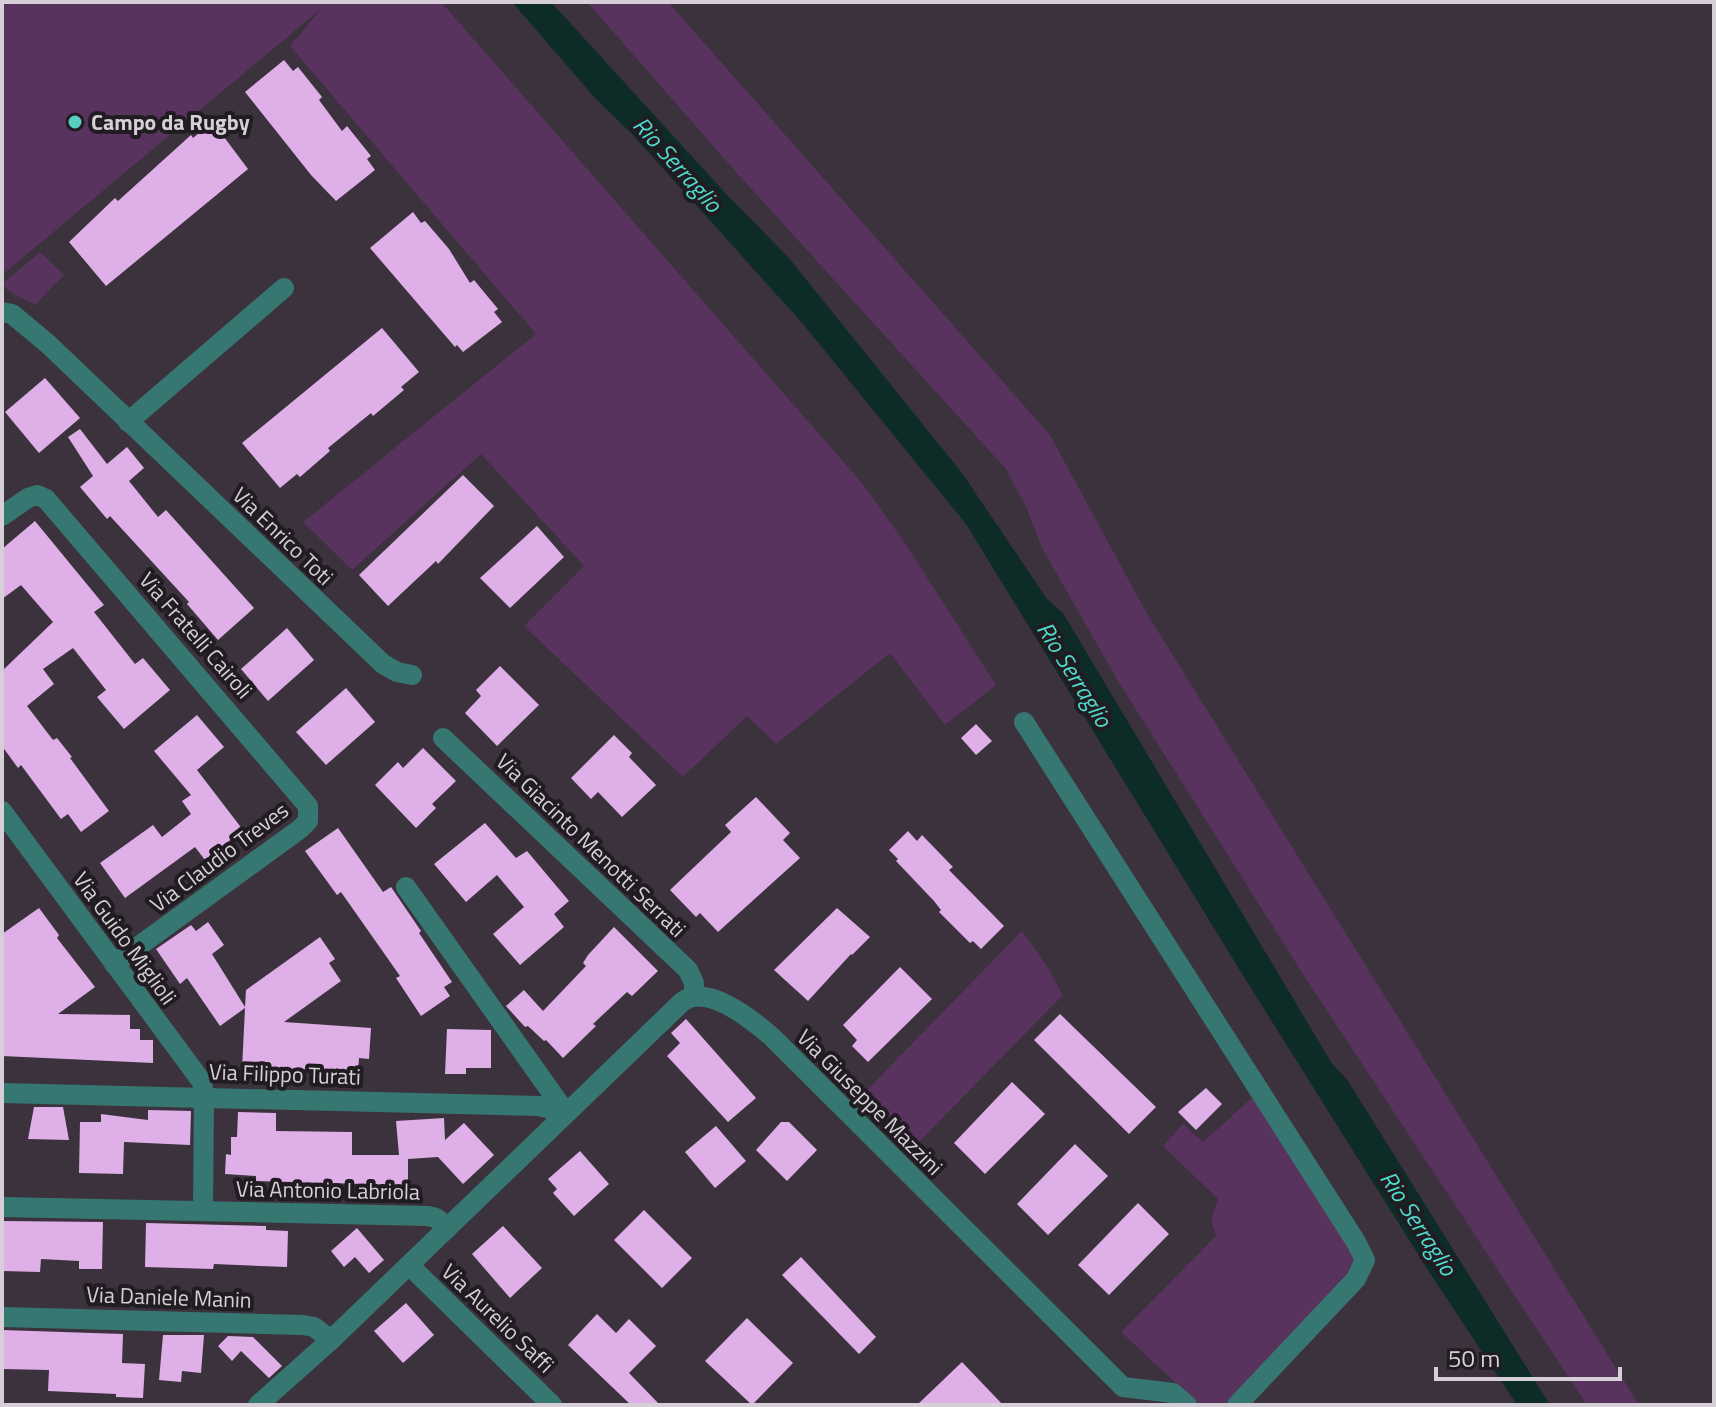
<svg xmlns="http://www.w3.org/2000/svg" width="1716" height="1407" viewBox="0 0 1716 1407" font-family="'Titillium Web',sans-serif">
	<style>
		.green { fill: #57335d }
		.water { fill: #0d2c28 }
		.building { fill: #dfb0e7 }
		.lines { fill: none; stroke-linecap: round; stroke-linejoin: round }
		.minor { stroke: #367871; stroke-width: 20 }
		.poi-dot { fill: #57cec1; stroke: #211c21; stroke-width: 3 }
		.labels { text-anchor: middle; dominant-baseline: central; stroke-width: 8; stroke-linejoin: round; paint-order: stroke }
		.poi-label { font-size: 22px; font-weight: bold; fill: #d6cfd7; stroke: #211c21; text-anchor: start }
		.street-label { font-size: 22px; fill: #d6cfd7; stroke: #211c21 }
		.water-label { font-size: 24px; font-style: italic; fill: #4fdcce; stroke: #211c21 }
	</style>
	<rect width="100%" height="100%" fill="#3c323e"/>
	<g class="green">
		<polygon points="2,2 441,2 862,483 905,543 996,685 945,725 890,653 776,744 747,716 683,777 524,626 584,566 481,454 352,570 303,522 536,334 290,46 322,8 2,275"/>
		<polygon points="587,2 668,2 1050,435 1146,612 1639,1405 1587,1405 1308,982 1118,681 1042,548 1027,509 1006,469 736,172"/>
		<path d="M 40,252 L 64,275 L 35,305 C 24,298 9,294 2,284 Z"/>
		<polygon points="1022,931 1047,966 1063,995 913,1148 861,1096"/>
		<polygon points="1254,1096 1357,1258 1354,1272 1227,1405 1199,1405 1121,1332 1216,1236 1211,1221 1218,1199 1163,1146 1183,1124 1203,1142"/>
	</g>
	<polygon class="water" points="512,2 551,2 729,197 788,257 962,473 1047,599 1063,613 1331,1062 1348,1081 1550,1405 1517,1405 1426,1267 1244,977 966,524 803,324 632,134 595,98"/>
	<g class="building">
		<polygon points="284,60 293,71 298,67 322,97 319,100 342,131 347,126 371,156 367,159 375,170 336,201 311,175 245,92"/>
		<polygon points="210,124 222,138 224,137 248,169 106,286 69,242 115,198 118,201 191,135 193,138"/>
		<polygon points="413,212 421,223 425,221 449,249 470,283 474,280 498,309 494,312 502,322 463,352 457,345 455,347 370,248"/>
		<polygon points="382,328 419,372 401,387 404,390 373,416 371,413 328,448 330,451 300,477 297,474 280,488 242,443"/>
		<polygon points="45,378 80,418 39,453 5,412"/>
		<polygon points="80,429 107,464 127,447 144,468 129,481 158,517 166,510 254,608 218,640 187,604 189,602 110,516 107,519 80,487 93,476 68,437"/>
		<polygon points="463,475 494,506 438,564 436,561 388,606 359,575"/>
		<polygon points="35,521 104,605 94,612 135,664 143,658 170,690 124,729 97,697 106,690 73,648 43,669 54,684 27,706 53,740 57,738 72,757 70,758 109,811 81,832 68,814 61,819 21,765 18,768 2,746 2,671 53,622 21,585 2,599 2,549"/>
		<polygon points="537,526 564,557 510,608 480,578"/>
		<polygon points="287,628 314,660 268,701 241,669"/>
		<polygon points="500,666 539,705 497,746 465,713 481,696 476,690"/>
		<polygon points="346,688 375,722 326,765 296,732"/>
		<polygon points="197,715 224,747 197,770 243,830 205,860 195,847 125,898 100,863 153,825 162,837 191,814 182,801 191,795 154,751"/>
		<polygon points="976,724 992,741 976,755 961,738"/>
		<polygon points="614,735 632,753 629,757 656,785 622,817 598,792 591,799 571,778"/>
		<polygon points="423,748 456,781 432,804 436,808 416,828 375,785 398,762 403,768"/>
		<polygon points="756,797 790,833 783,840 800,858 718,932 700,913 696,917 670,890 731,832 725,825"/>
		<polygon points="485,823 516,858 527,851 569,901 554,914 564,927 520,965 493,934 524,907 497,875 466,902 434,864"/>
		<polygon points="338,828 383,892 391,887 421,931 419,933 452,982 444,987 450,996 421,1016 396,978 400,976 341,892 337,895 305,851"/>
		<polygon points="908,831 917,841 922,835 953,867 949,870 1004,926 981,949 973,941 970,943 939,912 941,910 934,901 896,861 898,859 889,850"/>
		<polygon points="39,908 59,935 57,938 95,987 58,1014 130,1015 130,1029 140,1029 140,1040 153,1040 153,1063 2,1056 2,934"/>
		<polygon points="837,908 870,937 852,955 851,954 808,1001 774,970"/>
		<polygon points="208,922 224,945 212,954 245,1007 246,990 320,937 335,959 329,963 341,981 284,1022 371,1028 369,1059 359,1058 358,1073 301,1069 301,1072 242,1069 245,1008 220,1026 187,978 180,984 156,949 191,925 196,931"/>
		<polygon points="614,927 658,971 632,996 627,992 593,1024 596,1026 563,1058 546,1040 544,1041 528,1026 525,1027 506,1006 524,990 543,1011 586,966 583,963 588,955"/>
		<polygon points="900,967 932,999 868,1062 852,1046 857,1040 843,1025"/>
		<polygon points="1060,1014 1156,1107 1129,1134 1034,1040"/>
		<polygon points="686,1019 756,1098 728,1122 667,1056 680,1043 671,1033"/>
		<polygon points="447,1029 491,1030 491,1068 466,1068 466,1074 445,1074"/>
		<polygon points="1012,1082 1045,1114 985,1174 954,1143"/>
		<polygon points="1206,1088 1222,1104 1196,1130 1178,1112"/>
		<polygon points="34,1107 63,1107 69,1140 28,1139"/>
		<polygon points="148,1110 191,1111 190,1145 124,1142 123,1174 79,1173 80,1122 101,1122 101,1114 148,1120"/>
		<polygon points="238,1112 276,1113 276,1131 352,1132 352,1155 399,1155 396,1121 444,1118 445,1140 464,1123 494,1155 463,1184 438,1157 408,1159 408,1193 379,1193 379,1189 363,1188 363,1184 256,1181 256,1176 225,1174 226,1154 231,1155 231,1137 237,1137"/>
		<polygon points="781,1122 789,1122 817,1150 787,1181 756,1150"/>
		<polygon points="716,1126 746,1161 715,1188 685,1152"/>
		<polygon points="1075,1144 1108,1176 1048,1235 1017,1204"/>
		<polygon points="580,1151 609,1184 574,1216 553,1193 557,1189 548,1179"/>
		<polygon points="1138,1203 1169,1234 1109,1295 1078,1265"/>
		<polygon points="644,1210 692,1258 662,1288 614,1240"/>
		<polygon points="2,1221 103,1222 102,1269 79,1269 79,1261 41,1259 40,1272 2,1271"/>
		<polygon points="146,1223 266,1226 266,1230 288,1231 287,1267 214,1264 213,1269 145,1267"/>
		<polygon points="503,1226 542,1268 510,1298 472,1254"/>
		<polygon points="357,1228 384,1260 369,1273 355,1257 344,1267 331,1251"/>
		<polygon points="801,1257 876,1337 859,1354 782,1275"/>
		<polygon points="406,1303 434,1335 403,1363 374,1331"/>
		<polygon points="597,1314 616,1333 629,1319 656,1346 629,1373 660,1405 631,1405 568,1345"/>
		<polygon points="747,1318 793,1363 752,1405 705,1361"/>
		<polygon points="2,1330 123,1334 122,1363 145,1364 143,1398 116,1397 116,1394 48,1391 49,1370 2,1369"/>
		<polygon points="163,1335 204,1335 201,1373 182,1371 181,1382 159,1380"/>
		<polygon points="228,1336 253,1337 282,1366 269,1378 241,1351 232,1361 218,1346"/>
		<polygon points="962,1362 1003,1405 917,1405"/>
	</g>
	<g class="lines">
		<g class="minor">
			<polyline points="2,312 12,314 48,344 383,664 397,672 412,675"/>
			<polyline points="128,422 284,288"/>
			<polyline points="2,516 28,498 37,495 46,499 308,806 308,821 300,829 114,964"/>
			<polyline points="1024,722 1356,1242 1365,1260 1356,1279 1237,1405"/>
			<polyline points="443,738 688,970 694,983 694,995"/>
			<polyline points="2,811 202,1082 204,1096 203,1211"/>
			<polyline points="406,887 566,1113"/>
			<polyline points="2,1093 539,1106 566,1113"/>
			<polyline points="2,1207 428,1216 436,1218 448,1227"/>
			<polyline points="409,1265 552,1405"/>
			<polyline points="2,1317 303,1325 314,1327 331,1340"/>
			<path d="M 258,1405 L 331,1340 L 682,1002 C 707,983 751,1019 771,1036 L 1123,1387 L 1173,1393 L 1187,1405"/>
		</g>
	</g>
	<circle class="poi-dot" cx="75" cy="122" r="8"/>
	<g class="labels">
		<g class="poi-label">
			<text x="91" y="122">Campo da Rugby</text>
		</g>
		<g class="street-label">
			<text transform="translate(283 536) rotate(44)">Via Enrico Toti</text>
			<text transform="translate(196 635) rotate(49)">Via Fratelli Cairoli</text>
			<text transform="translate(591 845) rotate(44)">Via Giacinto Menotti Serrati</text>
			<text transform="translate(219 857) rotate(-37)">Via Claudio Treves</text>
			<text transform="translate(125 938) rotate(54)">Via Guido Miglioli</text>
			<text transform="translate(285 1074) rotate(2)">Via Filippo Turati</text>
			<text transform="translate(870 1102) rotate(45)">Via Giuseppe Mazzini</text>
			<text transform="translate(328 1190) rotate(1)">Via Antonio Labriola</text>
			<text transform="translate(169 1297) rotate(2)">Via Daniele Manin</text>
			<text transform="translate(498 1318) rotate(44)">Via Aurelio Saffi</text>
		</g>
		<g class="water-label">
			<text transform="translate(678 164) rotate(48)">Rio Serraglio</text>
			<text transform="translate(1075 674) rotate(58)">Rio Serraglio</text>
			<text transform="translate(1419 1223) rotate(57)">Rio Serraglio</text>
		</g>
	</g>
	<rect width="1716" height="1407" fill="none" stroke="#d6cfd7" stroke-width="8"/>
	<path d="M1436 1367v12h184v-12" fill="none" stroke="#d6cfd7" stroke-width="4"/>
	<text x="1448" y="1367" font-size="24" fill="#d6cfd7" stroke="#211c21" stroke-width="6" paint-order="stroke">50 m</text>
</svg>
